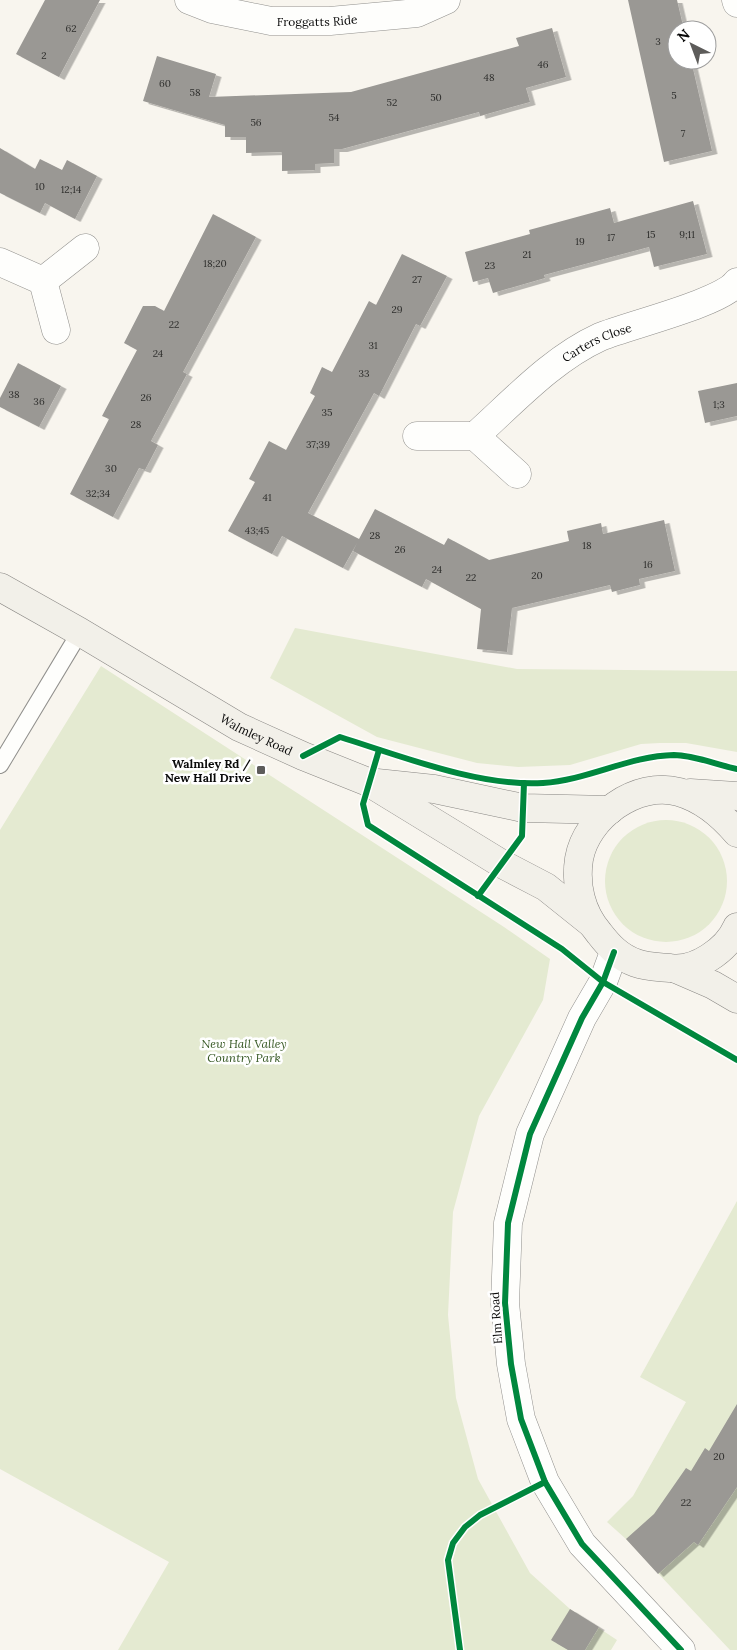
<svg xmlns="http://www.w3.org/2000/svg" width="737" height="1650" viewBox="0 0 737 1650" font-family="Lora,serif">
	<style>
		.green { fill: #e4ead1 }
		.building { fill: #9a9894; filter: url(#shadow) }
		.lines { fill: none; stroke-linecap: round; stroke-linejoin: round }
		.lane-casing { stroke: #91908d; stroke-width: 18 }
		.street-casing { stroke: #91908d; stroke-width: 29 }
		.secondary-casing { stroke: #888683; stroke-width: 29 }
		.lane { stroke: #fefefc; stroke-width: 16 }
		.street { stroke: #fefefc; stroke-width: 28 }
		.secondary { stroke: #f2f0e9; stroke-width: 28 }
		.cycleway-casing { stroke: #fff; stroke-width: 9 }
		.cycleway { stroke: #00873e; stroke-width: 6 }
		.poi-dot { fill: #5d5c5a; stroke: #fff; stroke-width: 2 }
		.labels { text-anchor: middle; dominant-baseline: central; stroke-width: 5; stroke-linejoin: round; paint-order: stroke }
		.number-label { font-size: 10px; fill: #2e2e2c }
		.street-label { font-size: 12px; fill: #0a0a0a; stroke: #fff }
		.poi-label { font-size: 12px; font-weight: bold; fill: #0a0a0a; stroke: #fff; text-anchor: end }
		.park-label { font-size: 12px; font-style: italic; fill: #365824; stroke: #fff }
	</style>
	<defs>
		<filter id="shadow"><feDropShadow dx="5.5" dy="3" stdDeviation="0" flood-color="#0004"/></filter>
	</defs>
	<rect width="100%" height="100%" fill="#f8f5ee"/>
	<g class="green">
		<polygon points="295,628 517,669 737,671 737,752 686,743 660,743 641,744 570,765 518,767 477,763 377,737 270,678"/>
		<polygon points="101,666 504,927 550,959 543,1000 479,1116 453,1212 448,1315 456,1398 478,1479 530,1573 570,1609 617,1640 611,1650 118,1650 169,1562 0,1469 0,830"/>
		<circle cx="666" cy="881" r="61"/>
		<polygon points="737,1201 737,1650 730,1650 626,1539 607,1522 633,1496 686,1402 640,1377"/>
	</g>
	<g class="building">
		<polygon points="45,0 100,0 59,77 16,54"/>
		<polygon points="628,0 677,0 684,30 677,30 677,60 691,60 712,151 664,162"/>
		<polygon points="552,28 566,77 526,88 530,102 480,116 479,112 342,149 334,149 334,163 315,164 315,170 282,171 282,152 246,153 246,137 225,137 225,125 143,101 157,56 216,74 209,97 351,92 519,46 516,38"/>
		<polygon points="0,148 35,169 40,159 62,170 67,160 97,176 75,219 45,203 40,213 0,193"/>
		<polygon points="693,201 707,254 654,267 649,247 544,275 545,278 493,293 488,278 473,282 465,252 530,234 529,230 610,208 614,223"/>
		<polygon points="213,214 256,237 183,372 187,374 151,441 158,445 145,470 139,468 113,517 70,494 109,419 102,416 137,350 124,343 143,306 155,306 164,311"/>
		<polygon points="402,254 447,276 420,326 416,324 379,396 374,393 308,513 359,539 375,509 444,545 448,538 489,560 569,541 567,531 601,523 603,534 664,520 675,571 639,579 640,585 612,592 610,585 512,608 507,652 477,649 481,609 426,579 422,587 353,551 357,543 343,568 282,536 272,554 228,531 255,482 249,479 269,441 286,450 315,396 310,393 322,367 332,372 369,301 376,305"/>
		<polygon points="18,363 61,386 39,427 0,407 0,398"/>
		<polygon points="737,383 737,416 705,423 698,391"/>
		<polygon points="737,1404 737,1487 698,1545 694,1542 658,1574 626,1539 654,1514 686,1468 691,1471 705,1448 709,1451"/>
		<polygon points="570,1609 599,1627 585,1650 568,1650 551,1640"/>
	</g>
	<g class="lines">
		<g class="lane-casing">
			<polyline id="lane" points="0,765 80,632"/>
		</g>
		<g class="street-casing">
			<g id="street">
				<path id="s1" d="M 189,0 L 212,9 L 271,21 L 330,21 L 417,13 L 446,0"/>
				<polyline points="736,0 737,3"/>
				<polyline points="0,262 43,281"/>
				<polyline points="56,330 43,281 85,248"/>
				<polyline points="417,436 475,436 517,474"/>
				<path id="s2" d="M 475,436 C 514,401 552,359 600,337 C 629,325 722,303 737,282"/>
				<polyline points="614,952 603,982 582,1018 530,1134 508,1223 505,1303 511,1364 521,1419 545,1482 582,1544 681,1650"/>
			</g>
		</g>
		<g class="secondary-casing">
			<g id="secondary">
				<path id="s3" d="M 0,587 L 80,632 L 239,727 L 303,756 L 368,782 L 502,864 L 546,887 L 591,923"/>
				<polyline points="377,783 434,789 523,808 610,810"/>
				<polyline points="690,793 737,796"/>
				<path d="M 737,833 C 721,814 703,799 679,792 C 637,780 586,817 579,859 C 575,885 581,912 599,933 C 609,946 619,957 636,963 C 646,967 659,967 670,968 C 695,972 727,950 737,927"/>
				<polyline points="676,969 713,985 737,999"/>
			</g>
		</g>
		<use href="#lane" class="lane"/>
		<use href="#street" class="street"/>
		<use href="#secondary" class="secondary"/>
		<g class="cycleway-casing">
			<g id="cycleway">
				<polyline points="379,750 363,804 368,825 562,949 603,982 737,1060"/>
				<path d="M 303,756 L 340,737 C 401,756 479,787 543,783 C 588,780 629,756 674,755 C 694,755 717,765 737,769"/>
				<polyline points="478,896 522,836 524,783"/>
				<polyline points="614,952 603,982 582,1018 530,1134 508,1223 505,1303 511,1364 521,1419 545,1482 582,1544 681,1650"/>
				<polyline points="460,1650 448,1560 453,1543 465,1527 480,1515 545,1482"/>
			</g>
		</g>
		<use href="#cycleway" class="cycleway"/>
	</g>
	<rect class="poi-dot" x="256" y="765" width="10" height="10" rx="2.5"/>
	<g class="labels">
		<g class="number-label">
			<text x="71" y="28">62</text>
			<text x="658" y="41">3</text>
			<text x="44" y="55">2</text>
			<text x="543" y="64">46</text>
			<text x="489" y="77">48</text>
			<text x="165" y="83">60</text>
			<text x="195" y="92">58</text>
			<text x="674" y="95">5</text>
			<text x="436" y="97">50</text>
			<text x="392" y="102">52</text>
			<text x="334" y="117">54</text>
			<text x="256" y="122">56</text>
			<text x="683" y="133">7</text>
			<text x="40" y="186">10</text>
			<text x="71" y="189">12;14</text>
			<text x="651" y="234">15</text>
			<text x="687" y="234">9;11</text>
			<text x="611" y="237">17</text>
			<text x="580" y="241">19</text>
			<text x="527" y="254">21</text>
			<text x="215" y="263">18;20</text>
			<text x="490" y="265">23</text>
			<text x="417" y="279">27</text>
			<text x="397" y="309">29</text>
			<text x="174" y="324">22</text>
			<text x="373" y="345">31</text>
			<text x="158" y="353">24</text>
			<text x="364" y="373">33</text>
			<text x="14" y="394">38</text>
			<text x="146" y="397">26</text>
			<text x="39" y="401">36</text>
			<text x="719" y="404">1;3</text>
			<text x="327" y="412">35</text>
			<text x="136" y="424">28</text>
			<text x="318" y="444">37;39</text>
			<text x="111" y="468">30</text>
			<text x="98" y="493">32;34</text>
			<text x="267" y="497">41</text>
			<text x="257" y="530">43;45</text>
			<text x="375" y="535">28</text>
			<text x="587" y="545">18</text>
			<text x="400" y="549">26</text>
			<text x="648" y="564">16</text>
			<text x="437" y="569">24</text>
			<text x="537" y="575">20</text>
			<text x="471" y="577">22</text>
			<text x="719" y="1456">20</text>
			<text x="686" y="1502">22</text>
		</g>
		<g class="street-label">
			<text stroke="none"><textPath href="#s1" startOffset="131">Froggatts Ride</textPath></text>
			<text stroke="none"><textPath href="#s2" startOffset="155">Carters Close</textPath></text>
			<text stroke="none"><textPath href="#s3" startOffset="296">Walmley Road</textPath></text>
			<text transform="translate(496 1318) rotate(-94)">Elm Road</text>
		</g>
		<g class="poi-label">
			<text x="251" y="763">Walmley Rd /<tspan x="251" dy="14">New Hall Drive</tspan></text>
		</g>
		<g class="park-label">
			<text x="244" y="1043">New Hall Valley<tspan x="244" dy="14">Country Park</tspan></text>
		</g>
	</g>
	<g transform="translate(692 45) rotate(318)"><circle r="24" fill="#ffffff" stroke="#9d9d9d"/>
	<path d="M0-4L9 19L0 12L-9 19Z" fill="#5d5c5a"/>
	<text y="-8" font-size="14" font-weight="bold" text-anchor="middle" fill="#0a0a0a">N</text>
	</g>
</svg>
